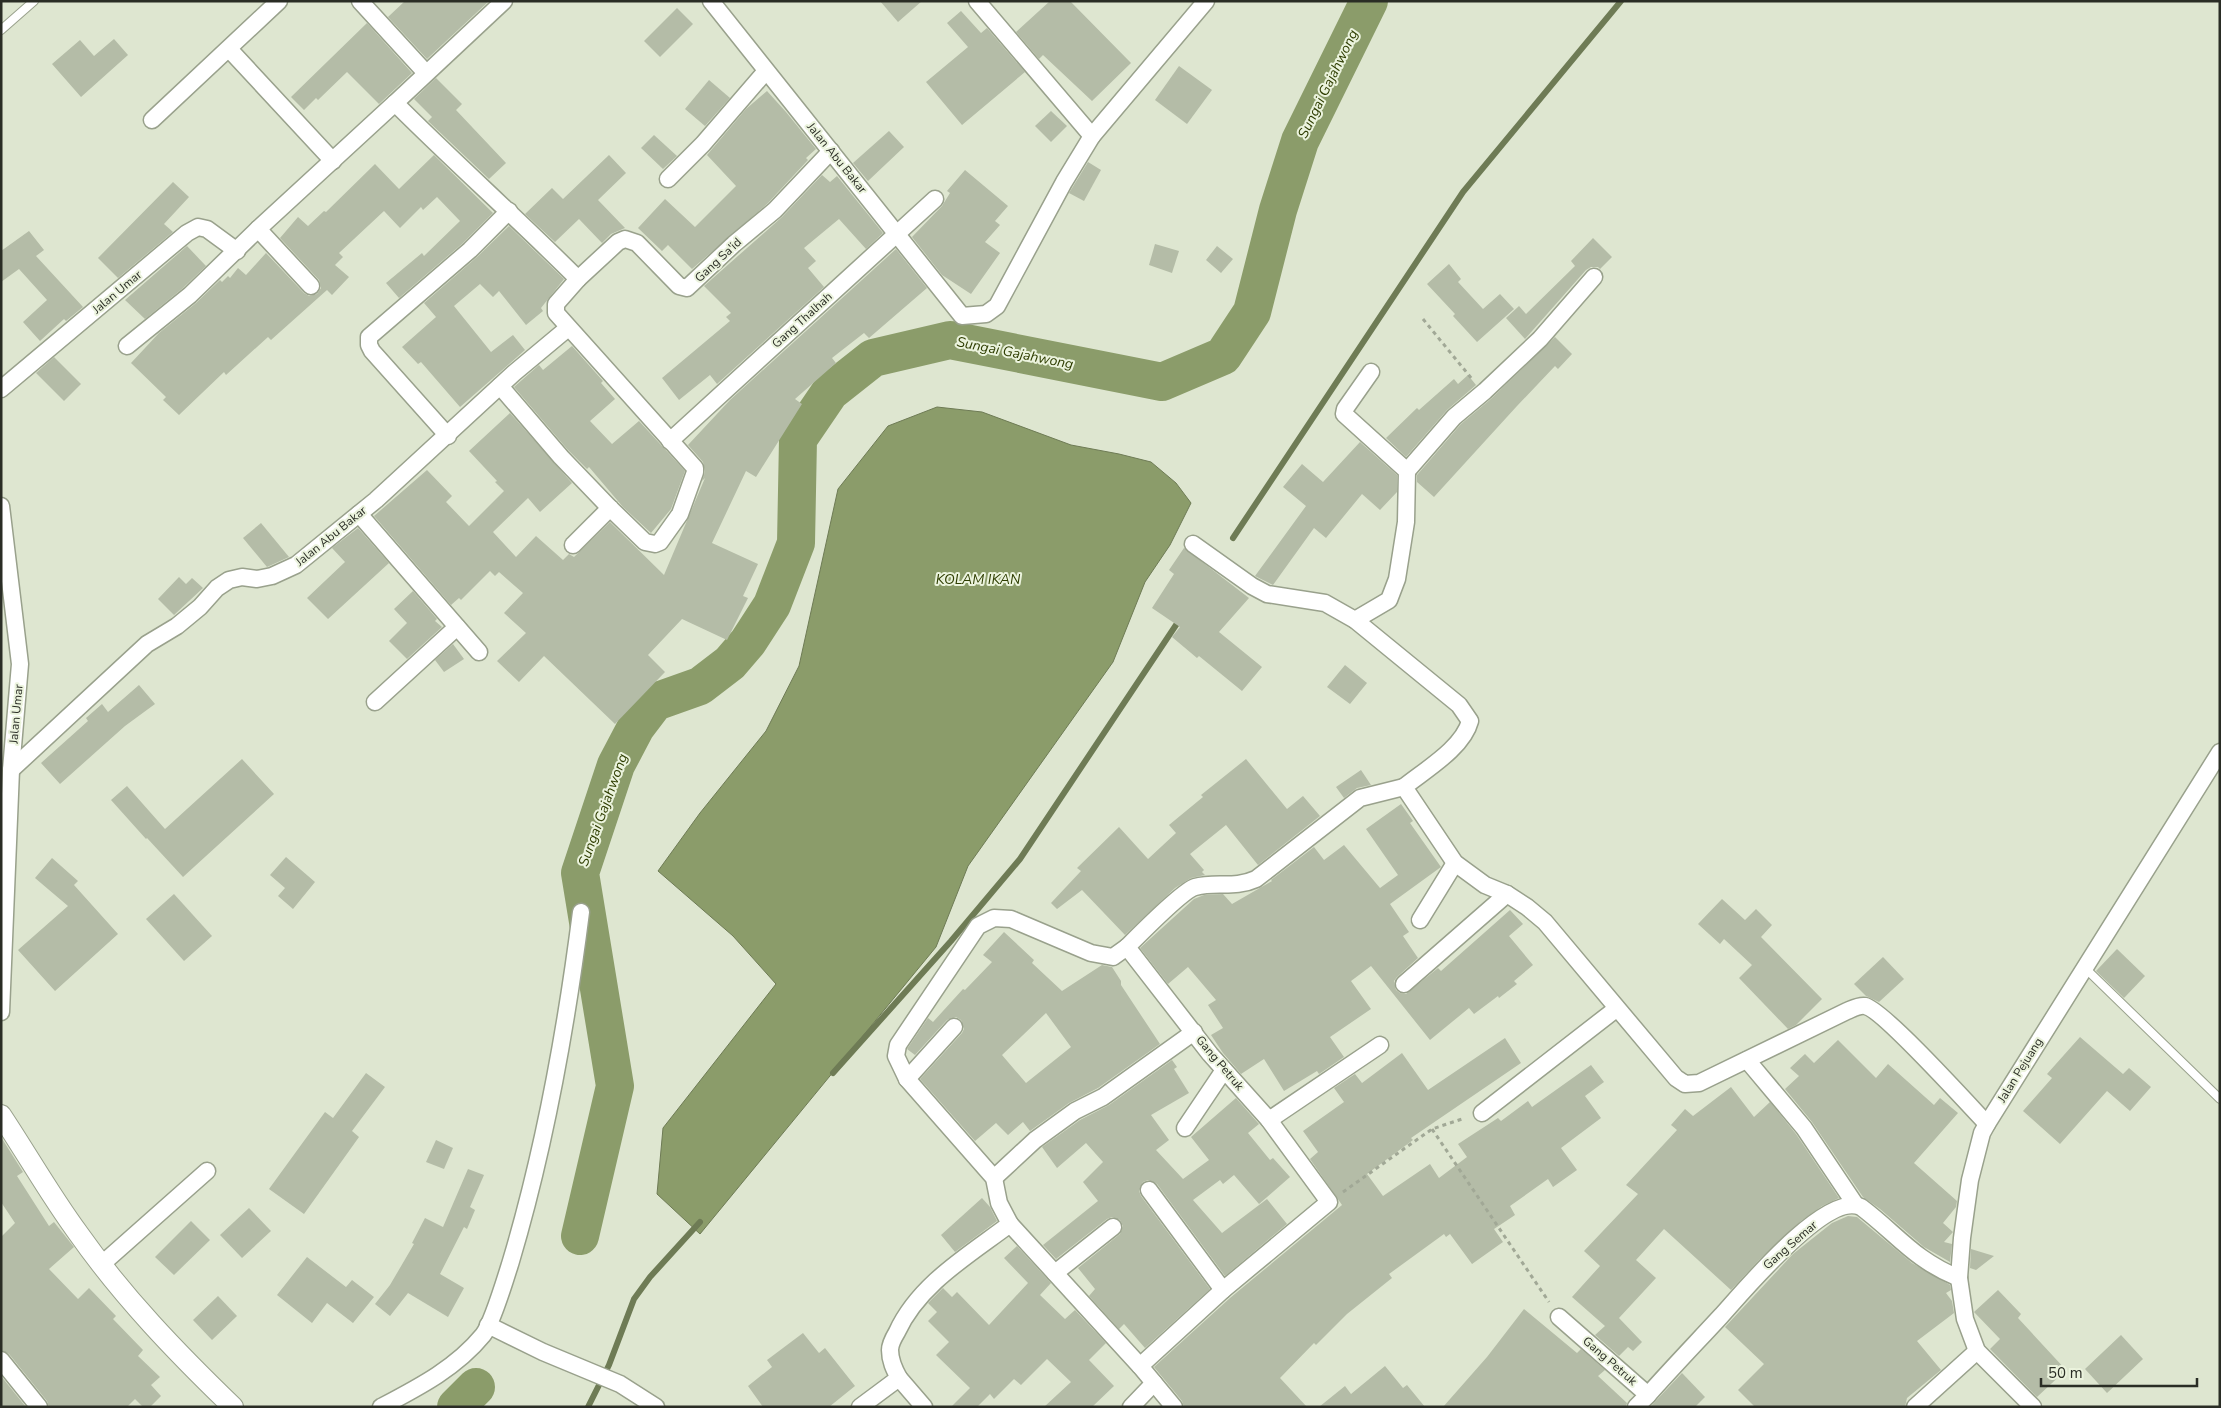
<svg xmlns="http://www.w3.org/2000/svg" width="2221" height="1408" viewBox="0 0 2221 1408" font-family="'Nunito Sans',sans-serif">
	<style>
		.water { fill: #8b9c6a; stroke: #6e7b55 }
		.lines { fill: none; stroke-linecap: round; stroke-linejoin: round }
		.stream { stroke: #6e7b55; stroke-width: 6 }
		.river { stroke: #8b9c6a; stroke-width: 38 }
		.building { fill: #b4bca7; fill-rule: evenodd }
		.service-casing { stroke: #99a18c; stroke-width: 10 }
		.minor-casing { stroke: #99a18c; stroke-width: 19 }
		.tertiary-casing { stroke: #99a18c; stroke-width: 22 }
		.path { stroke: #a1a896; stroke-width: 3; stroke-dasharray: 4 4; stroke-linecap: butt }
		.service { stroke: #fff; stroke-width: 8 }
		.minor { stroke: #fff; stroke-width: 16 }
		.tertiary { stroke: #fff; stroke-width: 20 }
		.labels { text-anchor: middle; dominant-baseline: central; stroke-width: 4; stroke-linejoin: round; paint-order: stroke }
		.street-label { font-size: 12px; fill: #2a2d25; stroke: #ebf3dd }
		.water-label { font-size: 14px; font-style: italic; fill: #2e3d01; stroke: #ebf3dd }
	</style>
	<rect width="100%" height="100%" fill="#dee6d0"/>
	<polygon class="water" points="937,407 982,412 1071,445 1119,454 1151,462 1176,483 1191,503 1170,545 1145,582 1113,662 968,866 936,947 700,1234 657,1194 663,1128 776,984 733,936 658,871 700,813 766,731 799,666 838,489 888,426"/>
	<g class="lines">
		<g class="stream">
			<polyline points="1233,538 1463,192 1621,1"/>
			<polyline points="833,1073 951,941 1020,859 1180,619"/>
			<polyline points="588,1407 609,1365 634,1299 650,1277 700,1222"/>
		</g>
		<g class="river">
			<polyline points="580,1236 615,1086 580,873 616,765 636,727 655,702 700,686 730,663 748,642 772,605 796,543 798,439 830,392 873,358 950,340 1162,382 1223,356 1252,312 1278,210 1300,141 1369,1"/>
			<polyline points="456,1407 476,1387"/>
		</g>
	</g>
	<g class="building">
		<polygon points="405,1 489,1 427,59 388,17"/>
		<polygon points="880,1 922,1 898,22"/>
		<polygon points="1050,1 1070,1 1131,63 1092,101 1043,55 1039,59 1016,32"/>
		<polygon points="677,8 693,24 660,57 644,41"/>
		<polygon points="961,11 981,33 987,28 1025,72 962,125 926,82 968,47 947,23"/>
		<polygon points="367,23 412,73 379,104 347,72 318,100 316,98 304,110 291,97"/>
		<polygon points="114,39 128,55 81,97 52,64 80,40 94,56"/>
		<polygon points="1179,66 1212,90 1187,124 1155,100"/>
		<polygon points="436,78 462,104 456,110 506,163 489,179 428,121 432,117 414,99"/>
		<polygon points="709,80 730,98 705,126 685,109"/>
		<polygon points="767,91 786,112 816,149 806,158 808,160 768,203 692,269 668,245 662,251 638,228 665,199 695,227 736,186 707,155 746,109"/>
		<polygon points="1051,111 1067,126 1051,142 1035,126"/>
		<polygon points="889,131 904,147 868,181 853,163"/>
		<polygon points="654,135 677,156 663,169 641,148"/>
		<polygon points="434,155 493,213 463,243 399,298 386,283 422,253 424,256 460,221 437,197 423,210 421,207 400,228 384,211 339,253 343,257 335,265 349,277 332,295 327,290 271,340 268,337 226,375 224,372 179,415 163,400 166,397 131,363 159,333 196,303 220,280 222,282 228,276 230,278 238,268 246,275 266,253 304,293 309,296 317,294 321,288 319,280 280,238 298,217 308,226 324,211 326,212 375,164 399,189"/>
		<polygon points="609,155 626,173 598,200 625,228 611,234 602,243 579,219 555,242 525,214 552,188 563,199"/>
		<polygon points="1088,162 1101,170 1084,201 1069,193"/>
		<polygon points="965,170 1008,206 995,221 1000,225 985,242 1000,253 971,294 942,275 912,237 942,206 950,193 947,191"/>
		<polygon points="822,175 830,182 837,176 883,233 866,249 839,219 804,248 816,261 808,268 824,287 717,384 710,375 679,400 662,378 730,321 726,317 731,313 704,286 782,217"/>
		<polygon points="173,182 189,197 164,224 173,232 118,278 98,258"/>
		<polygon points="509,226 564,279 541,308 543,311 526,325 499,291 493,297 480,284 454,306 491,352 513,335 525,350 460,407 421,362 418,364 402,347 436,317 424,303 477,257"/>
		<polygon points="29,231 44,250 36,256 83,307 66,321 64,319 40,341 23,322 47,300 19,269 1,282 1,251"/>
		<polygon points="1593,238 1612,257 1600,269 1598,267 1591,267 1586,270 1525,339 1506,318 1519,306 1526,314 1575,266 1571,261"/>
		<polygon points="1155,244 1179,251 1172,273 1149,265"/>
		<polygon points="187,246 206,266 183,288 145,319 125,300"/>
		<polygon points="1217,246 1233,259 1221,273 1206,260"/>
		<polygon points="896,249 927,288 869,338 864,333 832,358 836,363 795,399 802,404 756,477 746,471 712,543 758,564 743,596 748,598 727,640 682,619 648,655 665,672 615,724 544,656 519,682 497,661 526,633 504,613 523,593 499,572 495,576 490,571 461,600 459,598 451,605 374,516 427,470 452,496 446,502 469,526 504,491 495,482 497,481 469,451 510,413 572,483 540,512 528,498 493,532 516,557 536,536 563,560 569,554 574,557 610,522 664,575 705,478 702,481 705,472 703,462 688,445 730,400"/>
		<polygon points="1449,264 1461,279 1458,282 1483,309 1500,294 1514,309 1477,342 1453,316 1455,314 1427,284"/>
		<polygon points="1555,337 1572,354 1558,369 1555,366 1517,406 1434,497 1417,482 1417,475 1461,424 1492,398"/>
		<polygon points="572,346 603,381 601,383 615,399 590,421 612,444 639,421 685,471 671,509 651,533 623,507 589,467 587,469 568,450 514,387 539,365 543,370"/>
		<polygon points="54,357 81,384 64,401 36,373"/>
		<polygon points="1468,375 1476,385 1447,410 1406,457 1386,438 1417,408 1419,410 1454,379 1458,384"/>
		<polygon points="1360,442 1397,475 1397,492 1380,510 1362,494 1326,538 1314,528 1273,585 1255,576 1306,506 1283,487 1302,464 1323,482"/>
		<polygon points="261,523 289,557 267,567 243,538"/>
		<polygon points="358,528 389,563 328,619 307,598 345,562 332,548"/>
		<polygon points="1184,548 1249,598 1219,632 1262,667 1242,691 1199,656 1197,658 1172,637 1180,627 1152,608 1174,574 1169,570"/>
		<polygon points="179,577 186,584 192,578 203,588 174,615 158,599"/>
		<polygon points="413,591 437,619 435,621 442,627 407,659 389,641 407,623 394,609"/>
		<polygon points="453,644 464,659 444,672 435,660"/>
		<polygon points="1345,665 1367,683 1350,704 1327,687"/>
		<polygon points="139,685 155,704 125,726 60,784 41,763 88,721 86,718 102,704 108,712"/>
		<polygon points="242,759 274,794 183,877 147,838 146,839 111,800 127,786 165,829"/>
		<polygon points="1246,759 1287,809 1303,796 1320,816 1258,865 1226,825 1190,854 1204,870 1202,872 1205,875 1191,878 1175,888 1125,935 1082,890 1057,909 1051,903 1081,871 1077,868 1119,827 1148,859 1176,833 1169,825 1203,797 1201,795"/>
		<polygon points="1361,770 1371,785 1357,788 1344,798 1336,787"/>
		<polygon points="1401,804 1413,821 1410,823 1441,867 1390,904 1409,932 1403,936 1418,958 1397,977 1394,981 1396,990 1400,993 1406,994 1438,968 1441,971 1510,910 1523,924 1509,936 1533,965 1514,981 1517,984 1499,998 1498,996 1474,1014 1469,1008 1430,1040 1371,966 1351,981 1371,1009 1330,1037 1344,1057 1319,1074 1317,1071 1284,1091 1264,1059 1241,1074 1223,1053 1211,1035 1223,1028 1208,1005 1216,1000 1188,967 1168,984 1140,948 1194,899 1204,895 1223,894 1232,904 1272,881 1271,880 1314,847 1324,860 1344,845 1380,888 1398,875 1366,829"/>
		<polygon points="286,857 315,882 293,909 278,896 285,888 270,875"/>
		<polygon points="52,858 78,881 74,885 118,934 55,991 18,950 68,906 35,878"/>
		<polygon points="174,894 212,936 184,961 146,919"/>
		<polygon points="1722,899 1745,920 1756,909 1772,925 1761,937 1822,999 1796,1025 1788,1029 1739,978 1752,965 1724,939 1720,944 1698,924"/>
		<path d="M 1004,932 L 1034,960 L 1032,963 L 1062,991 L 1102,965 L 1112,967 L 1121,981 L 1121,985 L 1160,1044 L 1098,1088 L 1069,1103 L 1030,1131 L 1023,1122 L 1008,1135 L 996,1123 L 975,1141 L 920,1079 L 962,1033 L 964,1029 L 961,1020 L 956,1017 L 947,1020 L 915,1055 L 907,1049 L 928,1018 L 933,1022 L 963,989 L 965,990 L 992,962 L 983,955 ZM 1046,1013 L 1071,1047 L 1026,1083 L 1002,1055 Z"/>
		<polygon points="2117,949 2145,976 2124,998 2096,971"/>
		<polygon points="1883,957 1904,979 1879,1002 1866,996 1854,984"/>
		<polygon points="2080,1037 2123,1074 2129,1068 2151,1087 2130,1111 2107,1091 2060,1144 2023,1111 2052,1078 2047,1074"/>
		<polygon points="1505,1038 1521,1063 1411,1138 1413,1140 1367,1174 1383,1196 1430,1164 1439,1178 1467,1157 1458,1144 1498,1118 1501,1121 1528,1101 1532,1107 1591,1065 1604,1082 1585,1096 1601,1118 1561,1148 1577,1170 1553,1187 1548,1179 1510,1206 1515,1215 1494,1229 1503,1242 1472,1264 1450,1234 1446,1237 1444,1234 1389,1274 1392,1278 1347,1314 1316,1345 1314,1343 1280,1378 1307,1407 1184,1407 1182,1401 1154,1367 1230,1298 1342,1205 1310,1159 1318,1152 1303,1131 1344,1102 1334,1088 1355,1074 1362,1083 1402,1053 1428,1090"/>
		<polygon points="1838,1040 1876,1078 1888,1064 1934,1105 1940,1098 1958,1113 1914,1163 1957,1201 1956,1207 1943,1223 1953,1232 1944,1242 1952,1244 1950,1262 1924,1247 1880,1209 1863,1197 1812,1122 1785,1089 1799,1076 1790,1068 1805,1054 1814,1063"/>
		<polygon points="1172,1060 1177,1067 1174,1069 1189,1093 1151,1115 1169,1140 1156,1150 1183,1179 1209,1160 1191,1137 1236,1098 1259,1124 1248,1133 1270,1160 1273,1158 1290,1177 1259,1204 1234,1175 1223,1184 1220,1180 1193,1200 1222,1233 1267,1199 1287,1224 1225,1276 1157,1184 1148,1180 1143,1182 1139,1191 1141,1196 1210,1289 1145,1348 1124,1324 1119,1329 1089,1296 1095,1289 1078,1268 1120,1234 1123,1226 1120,1220 1112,1217 1107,1219 1056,1259 1043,1245 1098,1201 1083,1182 1103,1162 1086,1143 1057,1168 1042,1147 1080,1120 1109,1105"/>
		<polygon points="366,1073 385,1087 352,1131 359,1137 304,1214 269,1189 325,1112 333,1118"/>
		<polygon points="1731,1087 1754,1117 1770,1102 1796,1134 1839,1198 1822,1206 1801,1221 1759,1260 1731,1290 1664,1229 1636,1260 1656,1278 1619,1318 1642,1342 1633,1351 1628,1347 1619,1356 1595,1335 1605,1326 1572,1297 1600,1266 1584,1251 1638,1194 1626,1185 1677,1130 1671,1125 1685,1109 1693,1116"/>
		<polygon points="1,1137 23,1172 17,1176 49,1226 54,1222 74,1247 49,1269 78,1299 89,1288 116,1316 113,1319 143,1350 138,1356 160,1377 151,1385 161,1396 150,1407 143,1407 135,1399 127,1407 49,1407 47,1401 9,1354 1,1350 1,1237 15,1223 1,1202"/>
		<polygon points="436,1140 453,1148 444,1169 426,1162"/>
		<polygon points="468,1169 484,1175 470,1207 475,1210 467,1229 464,1227 440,1274 464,1288 448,1317 408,1293 390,1316 375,1304 390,1285 414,1244 412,1243 425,1218 443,1227"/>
		<polygon points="982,1198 990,1207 997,1221 955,1252 941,1235"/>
		<polygon points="249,1208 271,1231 242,1258 220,1235"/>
		<polygon points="1848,1216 1857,1217 1912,1263 1950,1285 1951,1290 1946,1293 1952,1301 1954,1313 1917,1341 1941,1370 1907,1398 1905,1407 1755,1407 1738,1390 1764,1364 1725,1327 1793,1254 1832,1223"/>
		<polygon points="191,1221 210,1240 174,1275 155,1257"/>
		<polygon points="1017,1246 1051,1283 1040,1295 1065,1319 1075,1310 1106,1343 1089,1360 1114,1386 1092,1407 1044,1407 1071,1382 1047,1359 1021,1385 1014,1379 994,1399 990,1394 977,1407 951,1407 970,1388 936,1355 949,1342 928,1321 937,1312 928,1303 943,1288 952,1297 957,1292 989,1325 1028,1283 1004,1258"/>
		<polygon points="1971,1249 1994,1256 1976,1270 1970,1268"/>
		<polygon points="307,1257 346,1287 352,1280 374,1297 353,1323 327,1303 312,1323 277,1295"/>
		<polygon points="1998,1290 2021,1314 2018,1318 2066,1370 2037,1397 1990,1349 2000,1339 1974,1312"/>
		<polygon points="218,1296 237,1316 212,1340 193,1320"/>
		<polygon points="1524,1309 1577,1353 1581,1349 1605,1370 1598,1376 1627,1403 1626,1407 1443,1407 1487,1357"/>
		<polygon points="803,1333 819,1353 825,1348 855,1386 829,1407 763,1407 748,1386 772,1367 767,1360"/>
		<polygon points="2121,1335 2143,1359 2107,1393 2085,1369"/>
		<polygon points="1385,1366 1403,1388 1407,1385 1425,1407 1319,1407 1345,1386 1351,1394"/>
		<polygon points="1682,1373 1705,1397 1695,1407 1650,1407"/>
		<polygon points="1,1376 26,1407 1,1407"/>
	</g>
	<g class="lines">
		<g class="service-casing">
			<g id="service">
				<polyline points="1,30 34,1"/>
				<polyline points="2084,967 2220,1099"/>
			</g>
		</g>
		<g class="minor-casing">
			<g id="minor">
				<polyline points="360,1 426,73"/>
				<polyline points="711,1 962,316 986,314 997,306 1064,182 1092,136"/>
				<polyline points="977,1 1092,136 1206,1"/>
				<polyline points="229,49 333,161"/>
				<polyline points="395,103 504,1"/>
				<polyline points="152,120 279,1"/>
				<polyline points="668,179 703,144 766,71"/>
				<polyline points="258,229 311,286"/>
				<polyline points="578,279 618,242 625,239 637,243 679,286 687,288 734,244 775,210 831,151"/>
				<path d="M 127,346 L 190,295 L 258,229 L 395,103 C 455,163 518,219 578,279 L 556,304 L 556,313 L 695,468 L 695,472 L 680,514 L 660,542 L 655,544 L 645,542 L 610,508 L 561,457 L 500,386"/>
				<polyline points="1,389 187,233 198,227 207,229 237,251"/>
				<polyline points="448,436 372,351 369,345 369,337 470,250 509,211"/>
				<polyline points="670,441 935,199"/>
				<polyline points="1407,471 1454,417 1485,391 1540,339 1594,277"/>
				<polyline points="1,506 20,664 11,770 1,1012"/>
				<polyline points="359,514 479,652"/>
				<path d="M 1193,544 L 1252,586 L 1267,594 L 1325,603 L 1355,620 L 1459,705 L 1470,721 C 1463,748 1425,770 1404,787 L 1455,863 L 1485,885 L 1507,894 L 1527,907 L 1545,922 L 1676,1078 L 1685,1084 L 1699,1083 L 1847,1011 C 1852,1009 1859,1005 1865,1006 C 1882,1009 1970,1106 1987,1124"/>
				<polyline points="573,545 610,508"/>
				<polyline points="1355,620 1389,600 1397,579 1406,522 1407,471 1344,414 1345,409 1371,372"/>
				<polyline points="375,702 457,627"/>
				<polyline points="11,770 147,644 177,626 200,607 217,588 229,580 242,577 257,579 272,576 296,565 376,500 514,373 568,328"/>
				<polyline points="1420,920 1455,863"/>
				<polyline points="1404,984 1507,894"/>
				<polyline points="1747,1060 1804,1128 1855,1204"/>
				<polyline points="907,1079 954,1027"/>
				<polyline points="1482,1113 1616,1009"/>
				<polyline points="1269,1120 1380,1045"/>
				<polyline points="1185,1128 1224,1070"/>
				<polyline points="994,1178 1035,1140 1075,1111 1103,1097 1194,1032"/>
				<polyline points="1149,1190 1223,1290"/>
				<polyline points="1010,1224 1140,1366"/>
				<polyline points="102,1264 207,1171"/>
				<polyline points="1055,1273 1113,1227"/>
				<polyline points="1559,1317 1648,1395 1636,1407"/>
				<polyline points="488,1325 543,1352 620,1384 656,1407"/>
				<polyline points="1,1360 39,1407"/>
				<path d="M 899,1378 C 894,1369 890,1361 890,1350 C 890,1344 894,1337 897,1332 C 919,1284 969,1255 1010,1224 L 999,1203 L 994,1178 L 907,1079 L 896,1056 L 898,1045 L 978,926 L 994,918 L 1011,919 L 1091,953 L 1113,957 L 1127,947"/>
				<path d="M 1648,1395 C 1672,1368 1697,1342 1721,1316 C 1743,1292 1826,1191 1861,1207 C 1897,1234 1914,1260 1959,1278"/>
				<path d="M 381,1407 C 419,1387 456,1368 483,1335 C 492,1324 506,1277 511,1261 C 545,1147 566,1030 581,912"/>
				<polyline points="860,1407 899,1378 924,1407"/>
				<polyline points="1131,1407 1154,1383"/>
				<path d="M 1174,1407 L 1140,1366 L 1223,1290 L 1329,1202 L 1269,1120 L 1210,1054 L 1127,947 C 1139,935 1182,891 1195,887 C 1216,881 1234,889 1256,879 L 1360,798 L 1404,787"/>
				<polyline points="1915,1407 1977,1351"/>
				<polyline points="2033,1407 1977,1351 1965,1319 1959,1278 1962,1238 1970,1180 1982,1133 1987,1124 2220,752"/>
			</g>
		</g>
		<g class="tertiary-casing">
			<path id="tertiary" d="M 1,1115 C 27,1154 50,1195 78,1233 C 123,1297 177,1353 233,1407"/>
		</g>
		<g class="path">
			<polyline points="1423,319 1472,379"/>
			<polyline points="1432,1129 1549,1302"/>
			<polyline points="1343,1192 1432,1129 1465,1118"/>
		</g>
		<use href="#service" class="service"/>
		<use href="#minor" class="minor"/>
		<use href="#tertiary" class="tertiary"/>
	</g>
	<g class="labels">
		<g class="street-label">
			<text transform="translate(837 158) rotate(51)">Jalan Abu Bakar</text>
			<text transform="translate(718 260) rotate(-43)">Gang Sa'id</text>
			<text transform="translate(117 292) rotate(-40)">Jalan Umar</text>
			<text transform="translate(802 320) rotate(-42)">Gang Thalhah</text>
			<text transform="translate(331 536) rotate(-39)">Jalan Abu Bakar</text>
			<text transform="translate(16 714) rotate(-85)">Jalan Umar</text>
			<text transform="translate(1220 1063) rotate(50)">Gang Petruk</text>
			<text transform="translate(2020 1070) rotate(-58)">Jalan Pejuang</text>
			<text transform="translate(1790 1245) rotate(-41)">Gang Semar</text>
			<text transform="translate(1610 1361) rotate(41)">Gang Petruk</text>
		</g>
		<g class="water-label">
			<text transform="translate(1328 84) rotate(-64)">Sungai Gajahwong</text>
			<text transform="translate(1015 353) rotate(11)">Sungai Gajahwong</text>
			<text x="978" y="579">KOLAM IKAN</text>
			<text transform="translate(603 810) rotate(-70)">Sungai Gajahwong</text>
		</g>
	</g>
	<rect width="2221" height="1408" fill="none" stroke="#2a2d25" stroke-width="5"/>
	<path d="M2041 1378v8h156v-8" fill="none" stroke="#2a2d25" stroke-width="2.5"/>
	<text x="2048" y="1378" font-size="15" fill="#2a2d25" stroke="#ebf3dd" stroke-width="4" paint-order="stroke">50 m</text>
</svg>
